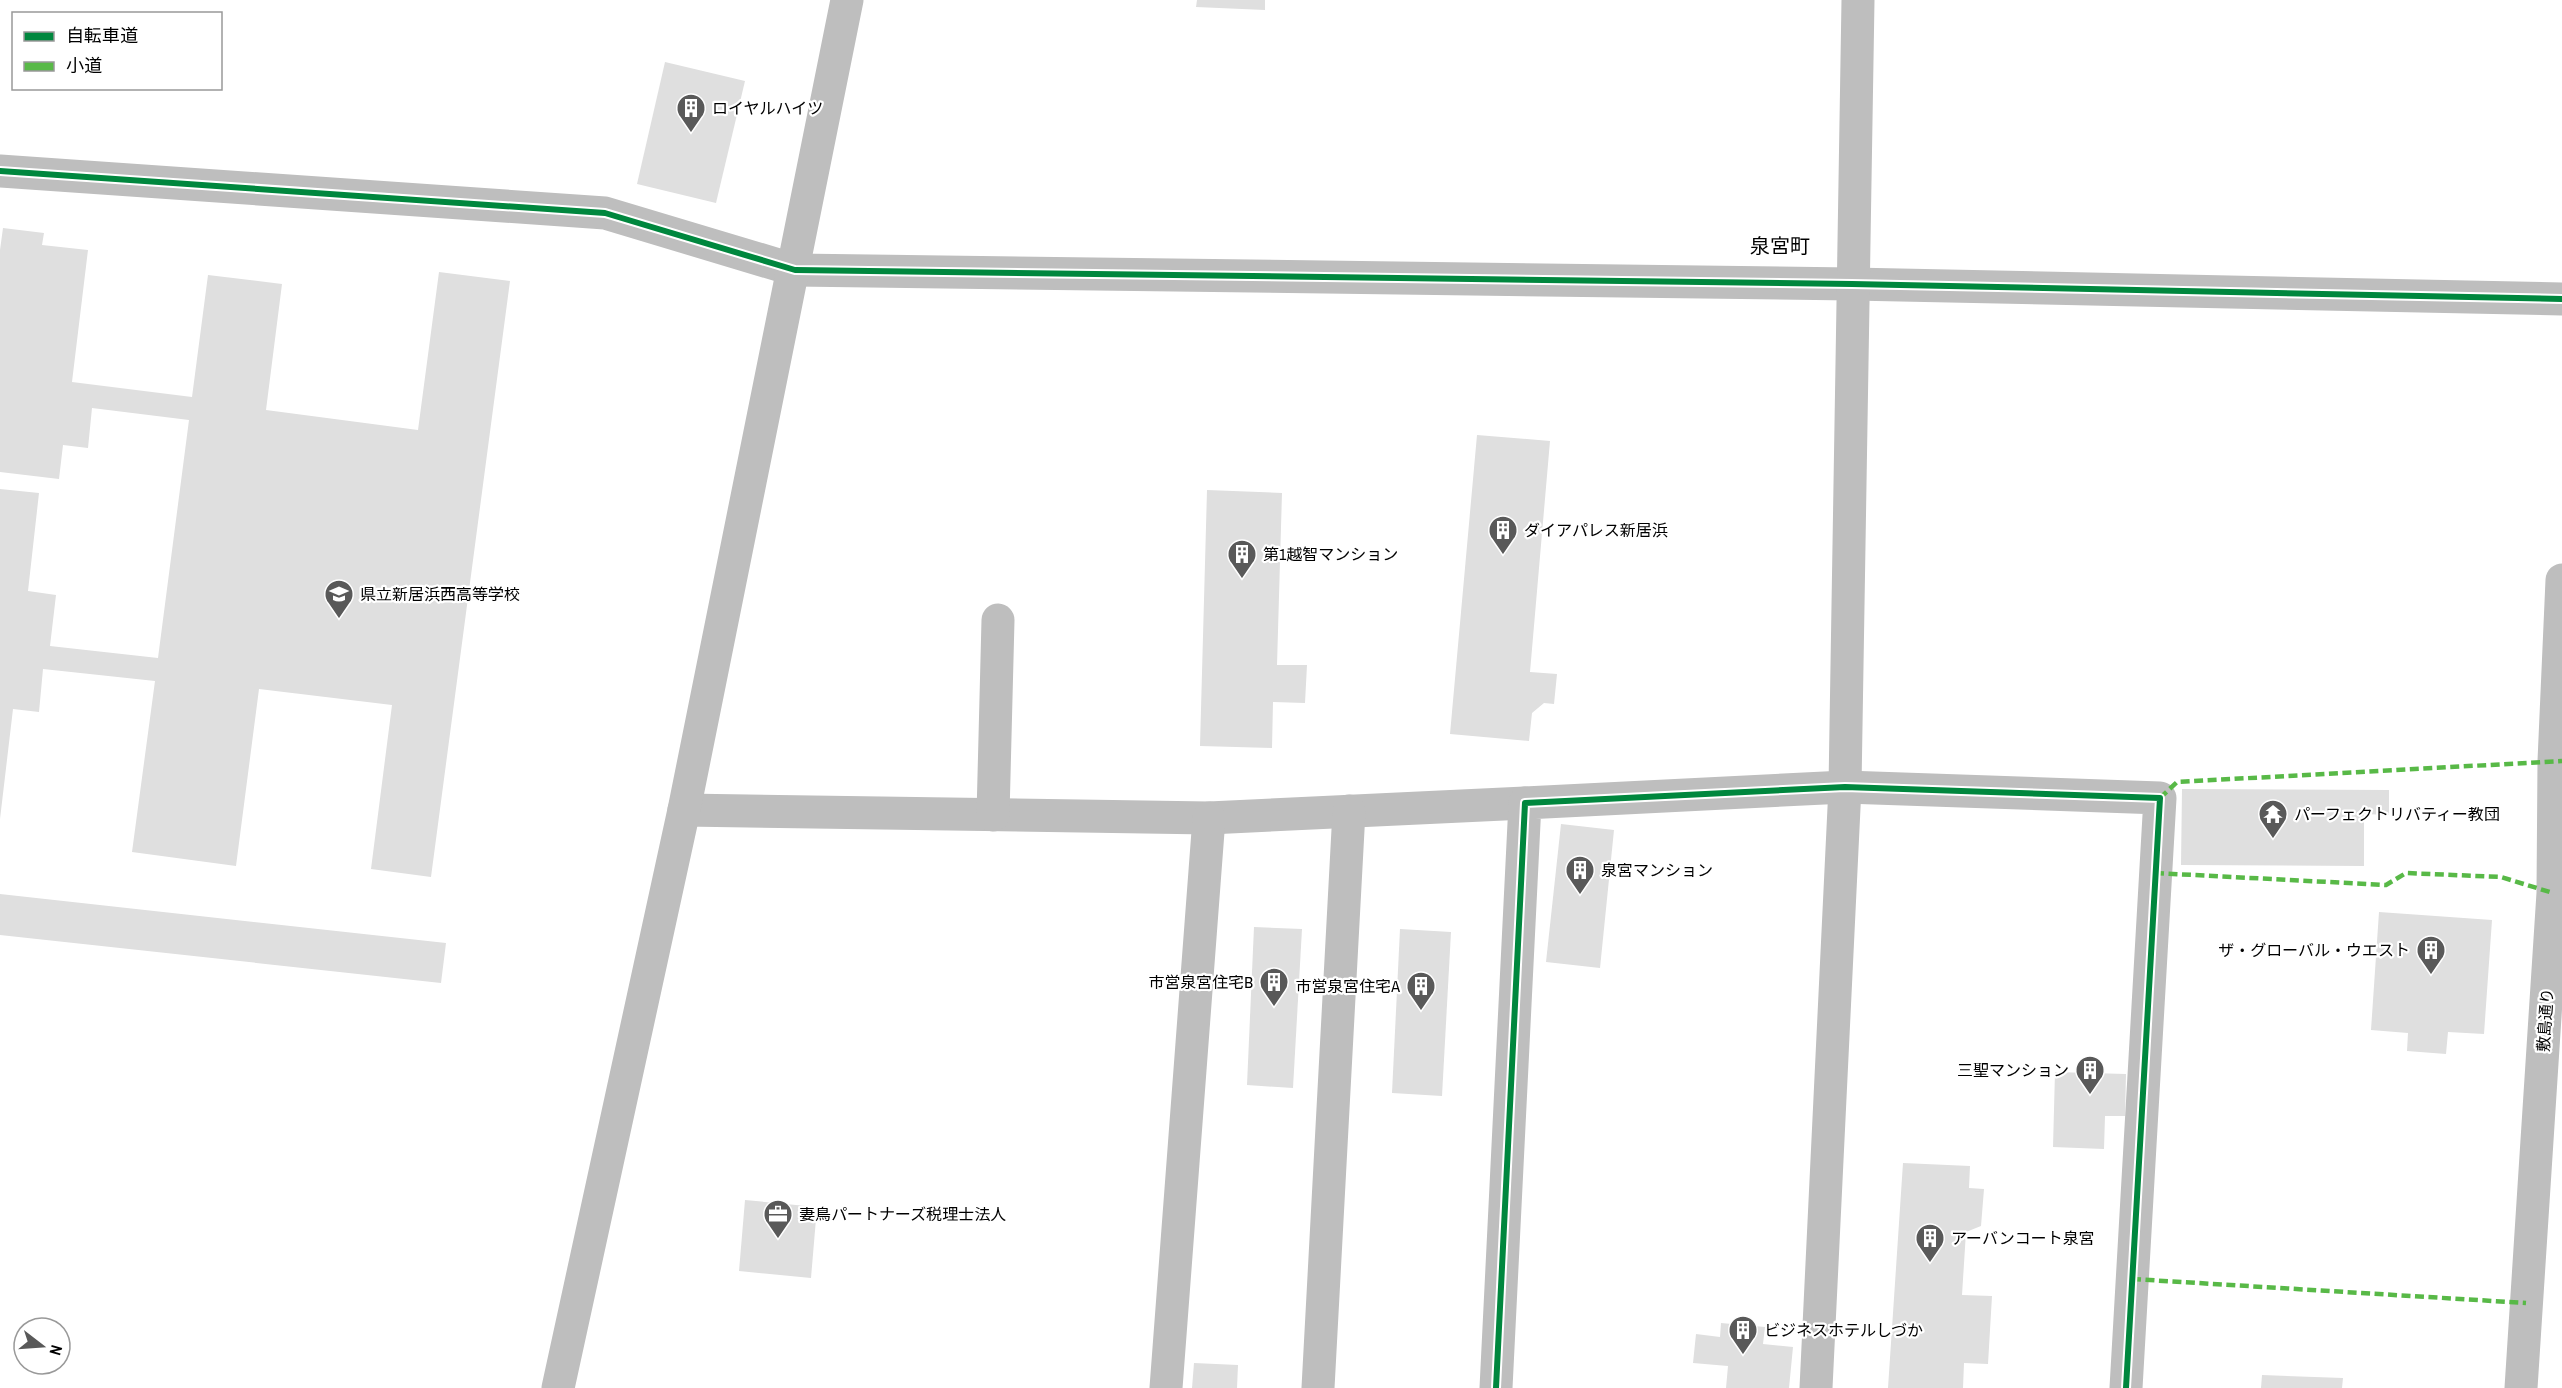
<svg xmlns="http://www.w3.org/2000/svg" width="2562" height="1388" viewBox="0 0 2562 1388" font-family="'Archivo Narrow','Noto Sans JP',sans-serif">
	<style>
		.building { fill: #dfdfdf }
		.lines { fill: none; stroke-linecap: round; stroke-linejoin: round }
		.minor { stroke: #bebebe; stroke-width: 33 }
		.quiet { stroke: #58b947; stroke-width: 4.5; stroke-dasharray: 9 4.5; stroke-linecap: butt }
		.cycleway-casing { stroke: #fff; stroke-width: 10 }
		.cycleway { stroke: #00873e; stroke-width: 6 }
		.labels { text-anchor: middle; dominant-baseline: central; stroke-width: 4.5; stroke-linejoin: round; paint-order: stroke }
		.poi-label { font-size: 16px; fill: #000; stroke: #fff; text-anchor: start }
		.street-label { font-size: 16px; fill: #000; stroke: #fff }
		.quarter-label { font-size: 20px; fill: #000; stroke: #fff }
	</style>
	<rect width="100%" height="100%" fill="#fff"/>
	<g class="building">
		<polygon points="1197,0 1265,0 1265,10 1196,7"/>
		<polygon points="665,62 745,81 716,203 637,184"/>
		<polygon points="3,228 44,233 42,245 88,250 72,382 192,397 208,275 282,284 266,410 418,430 439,272 510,281 431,877 371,869 392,705 259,689 236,866 132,852 155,681 43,669 39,712 13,709 0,819 0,489 39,493 28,591 56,595 50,646 158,658 189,420 92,408 88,448 63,445 59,479 0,472 0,250"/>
		<polygon points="1477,435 1550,441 1530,672 1557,674 1554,704 1544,703 1532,713 1529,741 1450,734"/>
		<polygon points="1207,490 1282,493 1277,665 1307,665 1305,703 1273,702 1272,748 1200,746"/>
		<polygon points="2182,789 2389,790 2389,815 2364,814 2364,866 2181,865"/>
		<polygon points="1561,824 1614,830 1600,968 1546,962"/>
		<polygon points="0,894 446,943 441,983 0,935"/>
		<polygon points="2379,912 2492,920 2484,1034 2448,1032 2446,1054 2407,1051 2408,1033 2371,1030"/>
		<polygon points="1254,927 1302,929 1293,1088 1247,1085"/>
		<polygon points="1400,929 1451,932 1442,1096 1392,1093"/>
		<polygon points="2055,1072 2126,1074 2125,1116 2105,1116 2104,1149 2053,1147"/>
		<polygon points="1903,1163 1970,1166 1969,1188 1984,1189 1981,1226 1966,1232 1962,1295 1992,1296 1988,1364 1964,1363 1963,1388 1888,1388"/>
		<polygon points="745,1200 817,1207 811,1278 739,1271"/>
		<polygon points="1721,1323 1765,1327 1763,1344 1793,1347 1789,1388 1726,1388 1728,1366 1693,1363 1696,1334 1720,1337"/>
		<polygon points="1194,1363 1238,1365 1237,1388 1192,1388"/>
		<polygon points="2262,1375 2343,1378 2342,1388 2261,1388"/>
	</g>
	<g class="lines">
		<g class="minor">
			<polyline points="0,171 605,213 795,270 1852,284 2562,299"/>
			<polyline points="684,810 1209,818 1525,803"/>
			<polyline points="993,815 998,620"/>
			<polyline points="558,1388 684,810 847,0"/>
			<polyline points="1166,1388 1209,818"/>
			<polyline points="1318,1388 1349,811"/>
			<polyline points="1496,1388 1525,803 1845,787 2160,798 2126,1388"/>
			<polyline points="1816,1388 1845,787 1858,0"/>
			<polyline points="2521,1388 2553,893 2554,761 2562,580"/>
		</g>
		<g class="quiet">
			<polyline points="2160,798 2177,782 2562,761"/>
			<polyline points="2155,873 2386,885 2406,873 2501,877 2553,893"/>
			<polyline points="2132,1279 2526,1303"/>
		</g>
		<g class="cycleway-casing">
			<g id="cycleway">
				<polyline points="0,171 605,213 795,270 1852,284 2562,299"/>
				<polyline points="1496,1388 1525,803 1845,787 2160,798 2126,1388"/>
			</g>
		</g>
		<use href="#cycleway" class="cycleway"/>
	</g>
	<defs>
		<g id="building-pin" transform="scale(1.5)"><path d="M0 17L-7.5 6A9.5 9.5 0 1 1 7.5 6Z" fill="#595959" stroke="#fff"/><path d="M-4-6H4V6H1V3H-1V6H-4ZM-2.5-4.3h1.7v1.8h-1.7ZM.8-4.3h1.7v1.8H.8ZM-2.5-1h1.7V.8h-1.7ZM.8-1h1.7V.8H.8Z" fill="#fff"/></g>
		<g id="school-pin" transform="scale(1.5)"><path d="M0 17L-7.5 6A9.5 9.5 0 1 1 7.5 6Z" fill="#595959" stroke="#fff"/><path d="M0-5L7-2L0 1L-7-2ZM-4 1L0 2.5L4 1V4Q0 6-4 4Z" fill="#fff"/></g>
		<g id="temple-pin" transform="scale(1.5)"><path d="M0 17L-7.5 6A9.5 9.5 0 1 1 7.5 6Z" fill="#595959" stroke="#fff"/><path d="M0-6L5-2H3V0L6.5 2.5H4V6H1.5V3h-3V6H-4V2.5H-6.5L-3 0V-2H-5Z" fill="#fff"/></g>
		<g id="office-pin" transform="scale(1.5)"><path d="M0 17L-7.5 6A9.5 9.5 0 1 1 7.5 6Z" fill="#595959" stroke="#fff"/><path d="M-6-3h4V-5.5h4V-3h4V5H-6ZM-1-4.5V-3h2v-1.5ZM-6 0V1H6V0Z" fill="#fff"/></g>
	</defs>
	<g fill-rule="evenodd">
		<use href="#building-pin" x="691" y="108"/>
		<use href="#building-pin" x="1503" y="530"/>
		<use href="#building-pin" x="1242" y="554"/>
		<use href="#school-pin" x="339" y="594"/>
		<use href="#temple-pin" x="2273" y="814"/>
		<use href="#building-pin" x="1580" y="870"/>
		<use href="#building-pin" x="2431" y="950"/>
		<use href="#building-pin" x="1274" y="982"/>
		<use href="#building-pin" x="1421" y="986"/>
		<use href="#building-pin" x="2090" y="1070"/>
		<use href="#office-pin" x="778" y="1214"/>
		<use href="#building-pin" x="1930" y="1238"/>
		<use href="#building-pin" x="1743" y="1330"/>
	</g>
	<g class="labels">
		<g class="poi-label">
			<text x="712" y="108">ロイヤルハイツ</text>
			<text x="1524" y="530">ダイアパレス新居浜</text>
			<text x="1263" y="554">第1越智マンション</text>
			<text x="360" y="594">県立新居浜西高等学校</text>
			<text x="2294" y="814">パーフェクトリバティー教団</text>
			<text x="1601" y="870">泉宮マンション</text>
			<text x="2410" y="950" text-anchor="end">ザ・グローバル・ウエスト</text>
			<text x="1253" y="982" text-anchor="end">市営泉宮住宅B</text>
			<text x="1400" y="986" text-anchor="end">市営泉宮住宅A</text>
			<text x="2069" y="1070" text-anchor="end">三聖マンション</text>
			<text x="799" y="1214">妻鳥パートナーズ税理士法人</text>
			<text x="1951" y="1238">アーバンコート泉宮</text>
			<text x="1764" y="1330">ビジネスホテルしづか</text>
		</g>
		<g class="street-label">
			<text transform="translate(2545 1020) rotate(-86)">敷島通り</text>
		</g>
		<g class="quarter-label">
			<text x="1780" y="245">泉宮町</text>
		</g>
	</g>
	<rect x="12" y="12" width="210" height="78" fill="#ffffff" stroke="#999999" stroke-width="1.5"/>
	<rect x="24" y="32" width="30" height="9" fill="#00873e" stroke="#999999" stroke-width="1.5"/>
	<text x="66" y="42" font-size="18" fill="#000000">自転車道</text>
	<rect x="24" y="62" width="30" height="9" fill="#58b947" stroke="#999999" stroke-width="1.5"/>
	<text x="66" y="72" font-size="18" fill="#000000">小道</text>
	<g transform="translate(42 1346) rotate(107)"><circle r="28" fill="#ffffff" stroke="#999999" stroke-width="1.5"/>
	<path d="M0-4.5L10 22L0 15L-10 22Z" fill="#595959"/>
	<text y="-9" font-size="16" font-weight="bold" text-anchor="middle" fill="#000000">N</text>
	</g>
</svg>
